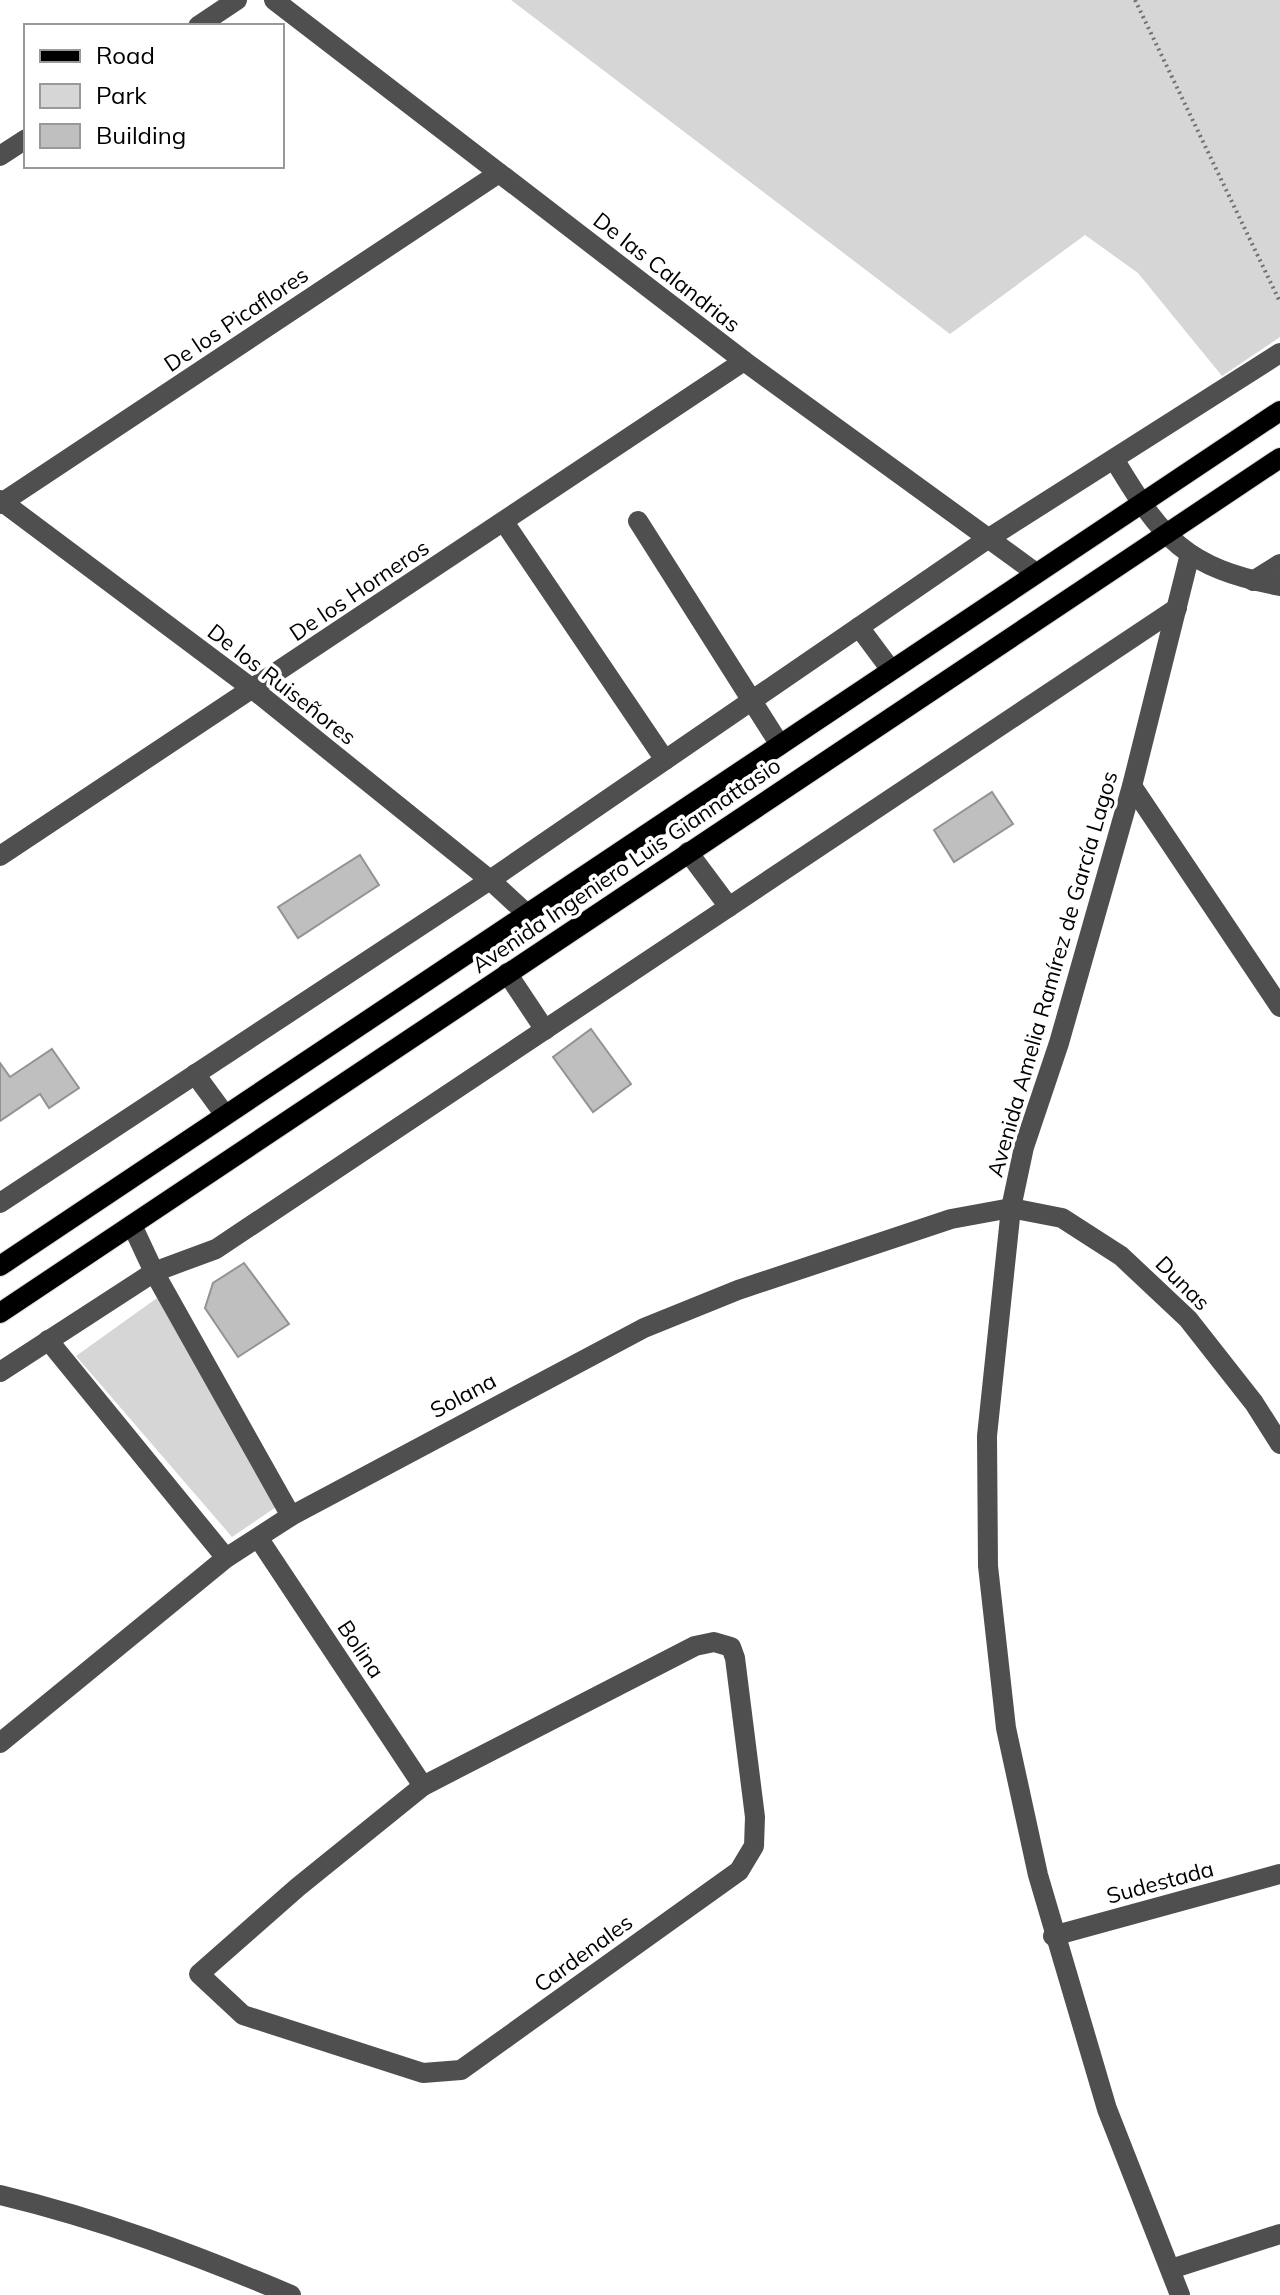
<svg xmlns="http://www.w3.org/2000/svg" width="1280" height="2295" viewBox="0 0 1280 2295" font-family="Mulish,sans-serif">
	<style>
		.green { fill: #d6d6d6 }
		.building { fill: #bfbfbf; stroke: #939393; stroke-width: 2 }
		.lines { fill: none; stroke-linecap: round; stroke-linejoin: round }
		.major-casing { stroke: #dbdbdb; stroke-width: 22 }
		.path { stroke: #717171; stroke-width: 4; stroke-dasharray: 2 4; stroke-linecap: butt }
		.minor { stroke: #4f4f4f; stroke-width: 20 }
		.major { stroke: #000; stroke-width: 20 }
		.labels { text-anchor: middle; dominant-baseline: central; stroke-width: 7; stroke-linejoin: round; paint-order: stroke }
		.street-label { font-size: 22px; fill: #000; stroke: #fff }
	</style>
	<rect width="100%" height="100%" fill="#fff"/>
	<g class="green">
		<polygon points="511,0 1280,0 1280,337 1222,376 1138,273 1085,235 950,334"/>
		<polygon points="157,1298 276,1507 232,1537 76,1356"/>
	</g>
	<g class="building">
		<polygon points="992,792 1013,824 954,862 934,830"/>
		<polygon points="360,855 379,885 298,938 278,907"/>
		<polygon points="591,1029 631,1084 593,1112 553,1057"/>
		<polygon points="52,1049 79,1088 49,1108 40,1094 0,1121 0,1063 10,1077"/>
		<polygon points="244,1263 289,1324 238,1357 205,1308 213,1283"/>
	</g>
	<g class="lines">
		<g class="major-casing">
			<g id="major">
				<polyline points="0,1266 1280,411"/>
				<polyline points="0,1313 1280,458"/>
			</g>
		</g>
		<polyline class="path" points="1135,0 1280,302"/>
		<g class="minor">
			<polyline points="274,0 744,361 1036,573"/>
			<polyline points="198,26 237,0"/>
			<polyline points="0,156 26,139"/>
			<path d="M 1114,459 C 1162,539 1185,568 1280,586"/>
			<polyline points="0,500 254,690 490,880 527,914"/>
			<polyline points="0,504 499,173"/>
			<polyline points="638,521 780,745"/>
			<polyline points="504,522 665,760"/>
			<polyline points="1253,581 1280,564"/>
			<polyline points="859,627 891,670"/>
			<polyline points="1132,786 1280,1007"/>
			<polyline points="688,852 729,907"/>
			<polyline points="0,856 744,361"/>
			<polyline points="507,973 545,1030"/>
			<polyline points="195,1074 225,1115"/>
			<polyline points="0,1203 490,880 986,540 1280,353"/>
			<polyline points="132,1225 154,1272 291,1516"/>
			<polyline points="48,1340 226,1558"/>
			<polyline points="0,1372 154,1272 216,1249 1177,608"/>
			<polyline points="259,1539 423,1786"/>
			<polygon points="714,1642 731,1647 735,1658 755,1817 754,1846 739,1871 461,2070 423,2073 243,2015 199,1974 298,1887 423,1786 695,1646"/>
			<polyline points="0,1743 226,1558 291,1516 644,1328 738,1290 951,1219 1011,1208 1062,1218 1121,1256 1188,1319 1254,1403 1280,1444"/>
			<polyline points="1053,1936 1280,1874"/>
			<path d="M 0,2195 C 101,2219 196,2255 291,2295"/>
			<polyline points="1171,2269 1280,2234"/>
			<polyline points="1180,2295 1107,2109 1038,1875 1006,1728 988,1566 987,1436 1011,1208 1024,1147 1059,1043 1132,786 1190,554"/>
		</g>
		<use href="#major" class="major"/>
	</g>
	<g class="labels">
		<g class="street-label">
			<text transform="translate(667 272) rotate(38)">De las Calandrias</text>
			<text transform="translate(236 319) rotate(-34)">De los Picaflores</text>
			<text transform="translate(359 590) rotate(-34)">De los Horneros</text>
			<text transform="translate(282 684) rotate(38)">De los Ruiseñores</text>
			<text transform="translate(626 865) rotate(-34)">Avenida Ingeniero Luis Giannattasio</text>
			<text transform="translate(1052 974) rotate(-74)">Avenida Amelia Ramírez de García Lagos</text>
			<text transform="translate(1183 1283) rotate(45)">Dunas</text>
			<text transform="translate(463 1395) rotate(-28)">Solana</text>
			<text transform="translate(361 1649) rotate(56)">Bolina</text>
			<text transform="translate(1160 1882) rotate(-15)">Sudestada</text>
			<text transform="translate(583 1953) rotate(-36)">Cardenales</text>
		</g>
	</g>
	<rect x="24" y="24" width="260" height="144" fill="#ffffff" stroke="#999999" stroke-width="2"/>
	<rect x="40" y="50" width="40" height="12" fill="#000000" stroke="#999999" stroke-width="2"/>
	<text x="96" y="64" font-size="24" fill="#000000">Road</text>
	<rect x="40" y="84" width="40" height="24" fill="#d6d6d6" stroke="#999999" stroke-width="2"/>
	<text x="96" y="104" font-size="24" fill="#000000">Park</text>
	<rect x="40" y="124" width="40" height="24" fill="#bfbfbf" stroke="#999999" stroke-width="2"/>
	<text x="96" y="144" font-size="24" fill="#000000">Building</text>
</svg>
